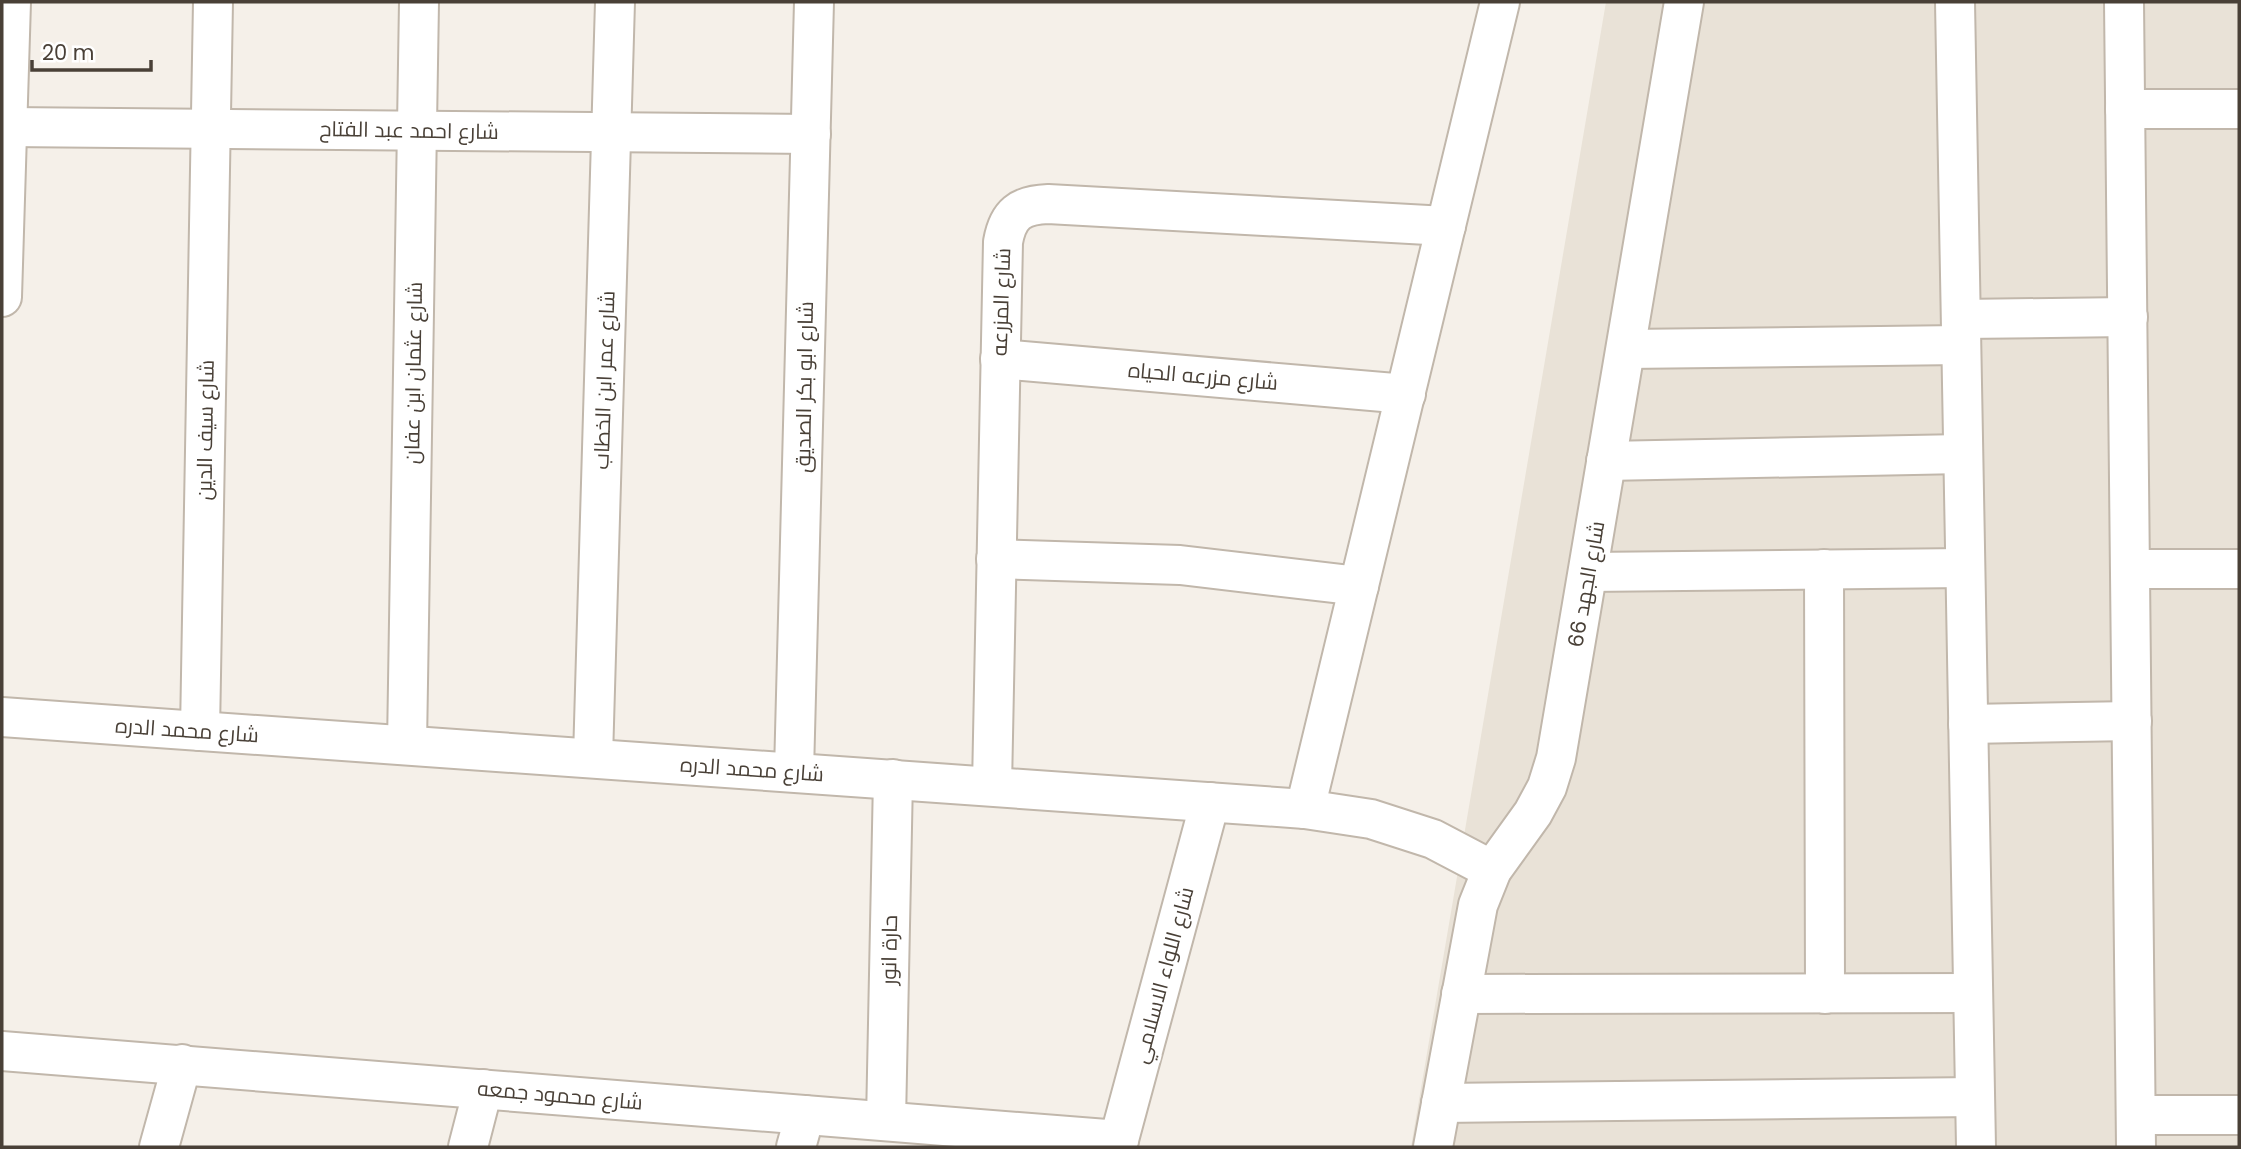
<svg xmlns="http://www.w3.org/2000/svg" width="2241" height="1149" viewBox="0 0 2241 1149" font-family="Poppins,Cairo,sans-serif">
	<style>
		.residential { fill: #e9e2d7 }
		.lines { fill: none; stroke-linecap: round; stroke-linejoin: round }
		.minor-casing { stroke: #c1b7ab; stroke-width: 42 }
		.minor { stroke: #fff; stroke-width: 38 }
		.labels { text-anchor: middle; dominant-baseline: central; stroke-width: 6; stroke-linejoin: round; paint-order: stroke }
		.street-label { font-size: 21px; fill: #494037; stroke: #fff }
	</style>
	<rect width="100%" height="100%" fill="#f5f0e9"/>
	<polygon class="residential" points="1606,2 2239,2 2239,1147 1411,1147"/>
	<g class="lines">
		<g class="minor-casing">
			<g id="minor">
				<polyline points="1955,2 1976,1147"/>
				<polyline points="2124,2 2136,1147"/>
				<polyline points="2125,109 2239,109"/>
				<polyline points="7,127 811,134"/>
				<polyline points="2,297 11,2"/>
				<polyline points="1961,319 2128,317"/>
				<polyline points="1626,349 1961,345"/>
				<polyline points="1000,359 1406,394"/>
				<polyline points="1606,461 1963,454"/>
				<polyline points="996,559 1180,565 1359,586"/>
				<polyline points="1824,569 1825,994"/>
				<polyline points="2130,569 2239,569"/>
				<polyline points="1588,572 1965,568"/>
				<polyline points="2,717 1305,809 1371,819 1433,839 1492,870"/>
				<polyline points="1968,724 2132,721"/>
				<polyline points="200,731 213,2"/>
				<polyline points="407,745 419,2"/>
				<polyline points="593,758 615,2"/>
				<polyline points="794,772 814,2"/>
				<path d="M 992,786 L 1003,242 C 1008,214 1020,205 1048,204 L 1446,226"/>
				<polyline points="1305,809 1500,2"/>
				<polyline points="1461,994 1973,993"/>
				<polyline points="2,1051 1119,1140"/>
				<polyline points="1441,1103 1975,1097"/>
				<polyline points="2136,1115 2239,1115"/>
				<polyline points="886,1121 893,779"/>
				<polyline points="159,1147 182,1064"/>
				<polyline points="468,1147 483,1089"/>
				<polyline points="796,1147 805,1115"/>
				<polyline points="1117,1147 1210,802"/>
				<polyline points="1433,1147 1478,905 1492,870 1533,813 1547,787 1556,758 1684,2"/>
			</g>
		</g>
		<use href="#minor" class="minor"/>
	</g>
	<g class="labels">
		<g class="street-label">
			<text transform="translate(409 130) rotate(1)">شارع احمد عبد الفتاح</text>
			<text transform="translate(1001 302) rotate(-88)">شارع المزرعه</text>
			<text transform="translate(413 373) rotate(-89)">شارع عثمان ابن عفان</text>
			<text transform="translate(1203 376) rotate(5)">شارع مزرعه الحياه</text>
			<text transform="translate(604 380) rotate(-88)">شارع عمر ابن الخطاب</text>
			<text transform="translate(804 387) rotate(-89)">شارع ابو بكر الصديق</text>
			<text transform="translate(205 430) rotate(-89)">شارع سيف الدين</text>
			<text transform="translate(1586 584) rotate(-80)">شارع الجهد 66</text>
			<text transform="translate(187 730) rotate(4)">شارع محمد الدره</text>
			<text transform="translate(752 769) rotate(4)">شارع محمد الدره</text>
			<text transform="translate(889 950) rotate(-89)">حارة انور</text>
			<text transform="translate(1163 975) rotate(-75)">شارع اللواء الاسلامي</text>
			<text transform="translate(560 1095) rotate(5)">شارع محمود جمعه</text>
		</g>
	</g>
	<rect width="2241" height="1149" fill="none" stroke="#494037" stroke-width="7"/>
	<path d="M32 60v10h119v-10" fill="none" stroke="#494037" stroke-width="3.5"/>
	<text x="42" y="60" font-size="21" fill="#494037" stroke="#ffffff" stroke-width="5" paint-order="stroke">20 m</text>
</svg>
